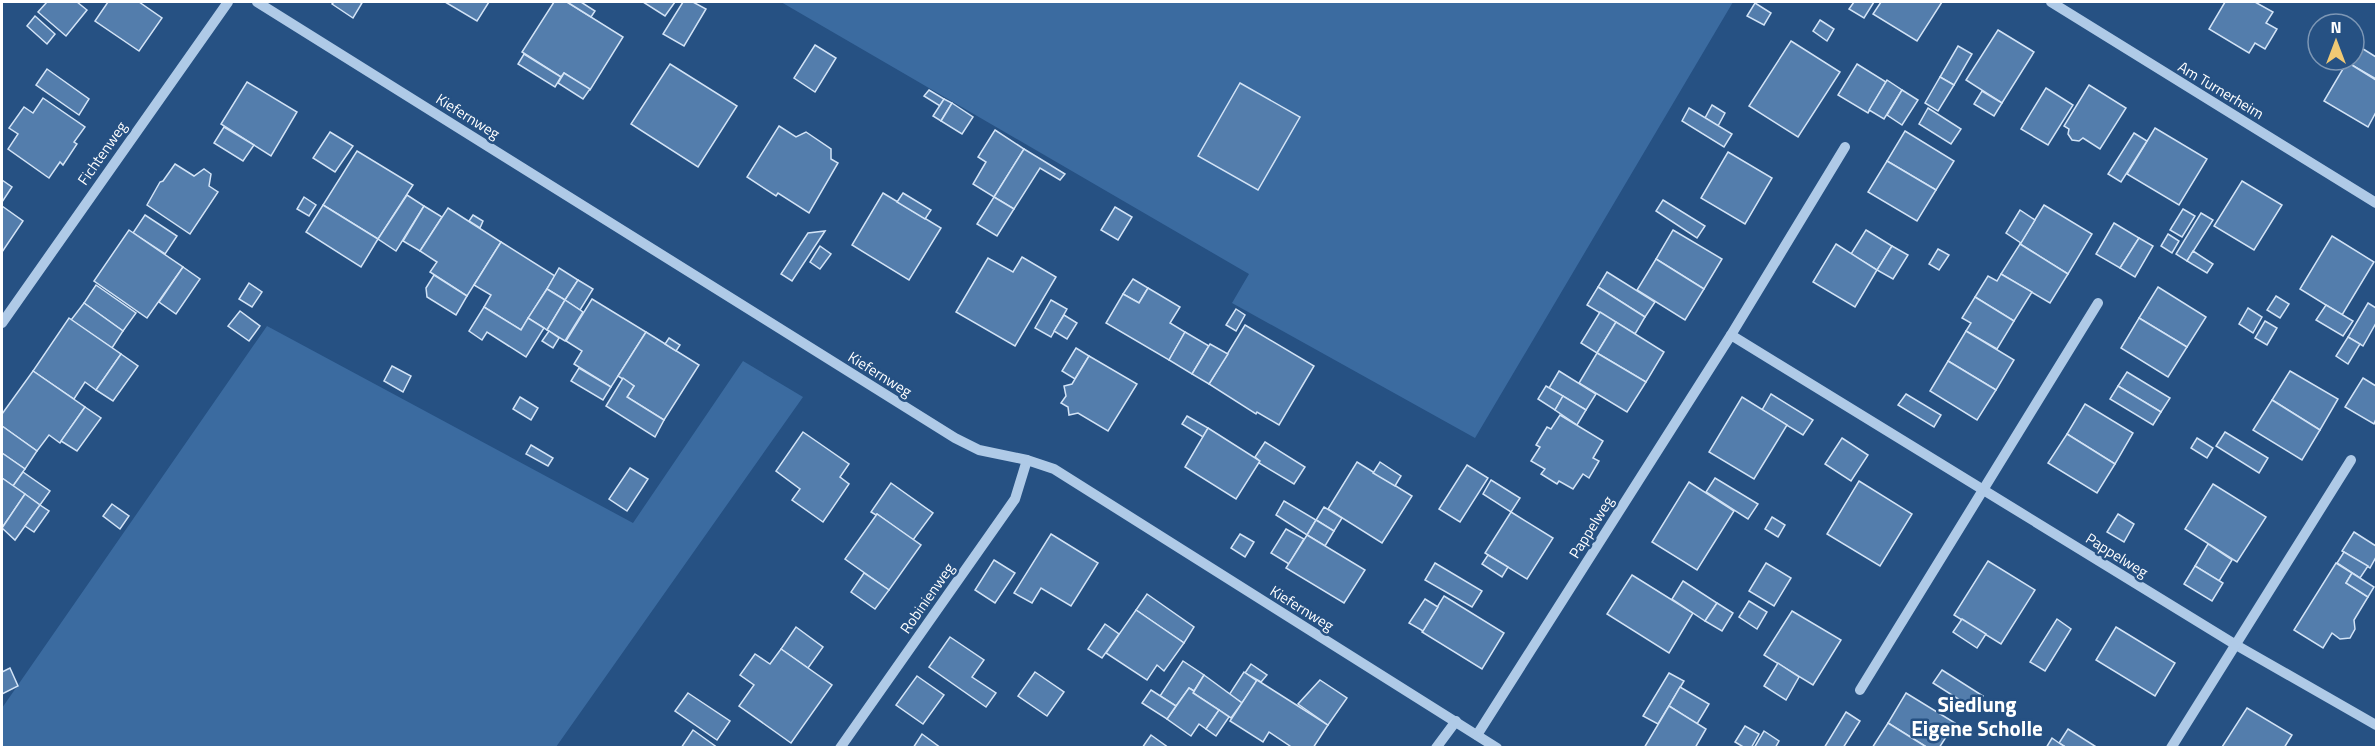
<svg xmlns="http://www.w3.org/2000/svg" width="2378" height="749" viewBox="0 0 2378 749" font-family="'Titillium Web',sans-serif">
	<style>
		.green { fill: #3b6ba0 }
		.building { fill: #537dac; stroke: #d2e3f6; stroke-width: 1.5 }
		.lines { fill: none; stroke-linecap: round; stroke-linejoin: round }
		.minor { stroke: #afcae7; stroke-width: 10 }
		.labels { text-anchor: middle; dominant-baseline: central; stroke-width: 5; stroke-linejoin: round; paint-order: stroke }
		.street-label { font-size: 15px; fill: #fff; stroke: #265183 }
		.district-label { font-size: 21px; font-weight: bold; fill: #fff; stroke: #265183 }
	</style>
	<rect width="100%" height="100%" fill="#265183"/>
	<g class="green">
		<polygon points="781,2 1733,2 1475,438 1232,303 1249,274"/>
		<polygon points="267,326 633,523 743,361 803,397 556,747 2,748 2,708"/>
	</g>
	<g class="building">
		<polygon points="47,2 77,2 87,10 66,36 38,12"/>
		<polygon points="108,2 139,2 162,18 139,51 95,21"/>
		<polygon points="334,2 359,2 362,3 353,18 332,4"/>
		<polygon points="445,2 489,2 477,21"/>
		<polygon points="554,2 567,2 623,37 590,90 564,73 561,77 522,52"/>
		<polygon points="567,2 581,2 595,11 591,17"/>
		<polygon points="643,2 675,2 665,16"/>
		<polygon points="683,2 693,2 706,9 684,46 663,34"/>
		<polygon points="1854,2 1874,2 1864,18 1849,9"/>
		<polygon points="1881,2 1942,2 1917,41 1873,14"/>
		<polygon points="2225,2 2255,2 2273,12 2266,23 2277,29 2265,49 2255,43 2249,53 2209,29"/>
		<polygon points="1755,3 1771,13 1764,25 1747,16"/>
		<polygon points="35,16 55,34 47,44 27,26"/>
		<polygon points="1820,20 1834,29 1827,41 1813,31"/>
		<polygon points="1998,30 2034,52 2002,103 1966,80"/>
		<polygon points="1791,41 1840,72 1798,137 1749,106"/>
		<polygon points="815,45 836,58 815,92 794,78"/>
		<polygon points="1958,46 1972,54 1954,85 1940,77"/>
		<polygon points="2360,47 2376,57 2376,79 2350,64 2354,60"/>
		<polygon points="524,54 561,77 555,87 518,64"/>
		<polygon points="2347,62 2376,80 2376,112 2368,127 2324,101"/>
		<polygon points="670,64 737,106 698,167 631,124"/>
		<polygon points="1857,64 1886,82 1868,113 1838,95"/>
		<polygon points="47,69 89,99 79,115 36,85"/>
		<polygon points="564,73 590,89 583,99 558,83"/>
		<polygon points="1940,77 1954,85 1938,111 1925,103"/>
		<polygon points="1887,80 1902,90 1884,119 1869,110"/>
		<polygon points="247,82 297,112 271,156 221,124"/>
		<polygon points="1240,83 1300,117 1258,190 1198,156"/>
		<polygon points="2089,85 2126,108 2100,149 2083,138 2079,141 2072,140 2068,134 2069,129 2064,126"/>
		<polygon points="2046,88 2073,105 2048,145 2021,129"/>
		<polygon points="929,90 944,99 940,106 924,96"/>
		<polygon points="1902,90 1918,100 1902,125 1887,115"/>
		<polygon points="1982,91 2002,103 1994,116 1974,104"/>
		<polygon points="43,98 85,127 74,142 77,144 63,165 60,162 49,178 8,149 18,134 9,128 24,107 33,113"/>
		<polygon points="944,99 952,103 941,121 933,116"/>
		<polygon points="952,103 973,117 962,134 941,121"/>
		<polygon points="1712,105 1725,113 1718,126 1705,118"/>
		<polygon points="1689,108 1732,134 1724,147 1682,121"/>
		<polygon points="1928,108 1961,129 1951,144 1919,124"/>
		<polygon points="779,126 796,137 806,132 831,149 831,159 838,163 809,213 778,193 776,196 747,177"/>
		<polygon points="224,127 254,145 243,161 214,143"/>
		<polygon points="2155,128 2207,159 2179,205 2127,174"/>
		<polygon points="995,130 1024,149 994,197 973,184 986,162 978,157"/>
		<polygon points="1905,131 1954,161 1936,190 1887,161"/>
		<polygon points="330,132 353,146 335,172 313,158"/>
		<polygon points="2134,133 2147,141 2121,182 2108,174"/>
		<polygon points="1024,149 1065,174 1060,180 1040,168 1014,209 994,197"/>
		<polygon points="357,151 413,185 378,239 323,205"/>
		<polygon points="1728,152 1772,178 1745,224 1701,198"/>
		<polygon points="1887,161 1936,190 1917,221 1868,192"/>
		<polygon points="175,164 194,176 204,169 211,174 209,186 218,192 190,234 147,205 160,182 163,181"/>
		<polygon points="2,180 12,187 2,202"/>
		<polygon points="2242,181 2282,205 2254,250 2214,226"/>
		<polygon points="883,193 941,228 909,280 852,245"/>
		<polygon points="903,193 931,210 925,219 897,202"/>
		<polygon points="407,195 424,206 396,251 378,239"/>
		<polygon points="304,197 316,205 309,216 297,209"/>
		<polygon points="994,197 1014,209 997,236 977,224"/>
		<polygon points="1663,200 1705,226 1697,238 1656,211"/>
		<polygon points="323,205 378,239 361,267 306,232"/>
		<polygon points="2044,205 2092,234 2068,274 2020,244"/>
		<polygon points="2,206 23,221 2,252"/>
		<polygon points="424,206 442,217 420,251 403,241"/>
		<polygon points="1115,207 1132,217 1118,240 1101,230"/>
		<polygon points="448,208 501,242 467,296 430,272 437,262 420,251"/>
		<polygon points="2183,209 2195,216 2182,237 2170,230"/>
		<polygon points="2020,210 2035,220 2021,243 2006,233"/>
		<polygon points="2201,213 2213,220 2187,261 2176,254"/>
		<polygon points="145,215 177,236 165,254 133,233"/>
		<polygon points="473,215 483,221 480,228 469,221"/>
		<polygon points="2114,223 2139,238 2120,268 2096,254"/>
		<polygon points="129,230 183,267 147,318 94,281"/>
		<polygon points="1673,230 1722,259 1704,289 1656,259"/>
		<polygon points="1866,230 1892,246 1877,270 1851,254"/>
		<polygon points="825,231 792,281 781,274 808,233"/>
		<polygon points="2168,234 2179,241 2172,253 2161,246"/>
		<polygon points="2332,236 2374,262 2342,315 2300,289"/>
		<polygon points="2139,238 2153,246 2135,277 2120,268"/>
		<polygon points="501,242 555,276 521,330 484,307 491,295 474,285"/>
		<polygon points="1836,244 1877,270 1855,307 1813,282"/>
		<polygon points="2020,244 2068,274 2050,303 2001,274"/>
		<polygon points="820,246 831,254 820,269 810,262"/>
		<polygon points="1892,246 1908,255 1893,279 1877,270"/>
		<polygon points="1938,249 1949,255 1939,270 1929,264"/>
		<polygon points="2193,251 2213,264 2207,273 2187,261"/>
		<polygon points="1022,257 1056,277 1015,346 956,312 988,258 1013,272"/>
		<polygon points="1656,259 1704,289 1685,320 1637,290"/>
		<polygon points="183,267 200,279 176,314 159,302"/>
		<polygon points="559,268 578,280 565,300 547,289"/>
		<polygon points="1607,272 1655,302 1645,317 1598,287"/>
		<polygon points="2001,274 2032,292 2014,321 1975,297 1988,276 1997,281"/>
		<polygon points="434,275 467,296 456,315 427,297 426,288"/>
		<polygon points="1133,279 1148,288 1139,303 1123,294"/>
		<polygon points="578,280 593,289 580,310 565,300"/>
		<polygon points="249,283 262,292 252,307 239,299"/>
		<polygon points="96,285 136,313 123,331 84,303"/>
		<polygon points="1598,287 1645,317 1635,334 1587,305"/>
		<polygon points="2158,287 2206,317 2187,347 2139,318"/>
		<polygon points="1148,288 1180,307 1170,323 1185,332 1169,360 1106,323 1123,294 1139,303"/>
		<polygon points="547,289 565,300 547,330 528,318"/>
		<polygon points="2276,296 2289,304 2280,318 2267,310"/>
		<polygon points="1975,297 2014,321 1997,349 1966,331 1971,323 1962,318"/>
		<polygon points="592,299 646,332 611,387 574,364 582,351 566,341"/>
		<polygon points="565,300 583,312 565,341 547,330"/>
		<polygon points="1051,300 1067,309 1051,337 1035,328"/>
		<polygon points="84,303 123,331 112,348 71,320"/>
		<polygon points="2368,303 2376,308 2376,323 2363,346 2348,337"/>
		<polygon points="2326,305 2353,321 2343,336 2316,320"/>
		<polygon points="484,307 521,330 528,318 544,328 526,357 487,332 482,340 469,331"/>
		<polygon points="2248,308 2262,317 2253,333 2239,324"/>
		<polygon points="1236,309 1245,315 1236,331 1226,325"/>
		<polygon points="240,311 260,326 249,341 228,326"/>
		<polygon points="1600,312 1616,322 1597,353 1581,343"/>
		<polygon points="1064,315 1077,323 1067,339 1054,331"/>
		<polygon points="69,318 121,354 96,390 85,382 74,399 33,371"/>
		<polygon points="2139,318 2187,347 2168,377 2121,348"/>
		<polygon points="2265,321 2277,328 2267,345 2255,338"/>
		<polygon points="1616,322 1664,352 1646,382 1597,353"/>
		<polygon points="1245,325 1314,366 1279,425 1257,412 1256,414 1209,384"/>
		<polygon points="549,331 559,338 553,348 542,341"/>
		<polygon points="1966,331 2014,360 1996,390 1948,361"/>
		<polygon points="646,332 699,365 664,420 627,397 634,386 618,376"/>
		<polygon points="1185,332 1209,346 1192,374 1169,360"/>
		<polygon points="2348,337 2360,344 2348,364 2336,356"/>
		<polygon points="669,338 680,345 676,351 665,344"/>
		<polygon points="1210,344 1228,354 1209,384 1192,374"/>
		<polygon points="1076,348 1089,356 1075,379 1062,371"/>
		<polygon points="1597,353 1646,382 1627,412 1579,383"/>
		<polygon points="121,354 138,366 113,401 96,390"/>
		<polygon points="1089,356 1137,384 1108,431 1078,413 1069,415 1068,407 1061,403 1066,396 1064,386 1072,384"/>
		<polygon points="1948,361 1996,390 1977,420 1930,391"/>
		<polygon points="392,366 411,376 403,392 384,381"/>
		<polygon points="579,368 611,387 603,400 571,381"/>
		<polygon points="33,371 85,407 60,443 49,435 37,451 2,426 2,414"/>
		<polygon points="1559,371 1596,394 1586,410 1549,388"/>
		<polygon points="2290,371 2338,399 2320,430 2272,400"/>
		<polygon points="2127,372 2170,398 2161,412 2118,386"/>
		<polygon points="623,378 634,386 627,397 664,420 655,437 606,406"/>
		<polygon points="2363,378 2376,386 2376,419 2374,424 2345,407"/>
		<polygon points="1546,386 1563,396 1555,410 1538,399"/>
		<polygon points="2118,386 2161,412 2153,425 2110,399"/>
		<polygon points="1771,394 1813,420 1803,435 1762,410"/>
		<polygon points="1906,394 1941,415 1934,427 1898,405"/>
		<polygon points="1563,396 1586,410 1577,425 1555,410"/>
		<polygon points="520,397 538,408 531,420 513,409"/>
		<polygon points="1742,397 1787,425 1754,479 1709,452"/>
		<polygon points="2272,400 2320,430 2302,460 2253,430"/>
		<polygon points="2085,404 2133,433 2115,464 2067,434"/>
		<polygon points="85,407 101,418 77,451 61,441"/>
		<polygon points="1560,415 1603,441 1593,458 1599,461 1589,478 1583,474 1573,489 1559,481 1557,484 1541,474 1545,469 1531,461 1540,447 1536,445 1547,427 1551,429"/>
		<polygon points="1187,416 1208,428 1203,437 1182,424"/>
		<polygon points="2,426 37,451 25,469 2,453"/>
		<polygon points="1208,428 1260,461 1236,499 1185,467"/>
		<polygon points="803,432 849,464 840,477 849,484 823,522 792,500 800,489 776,471"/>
		<polygon points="2225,432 2268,458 2259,473 2216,446"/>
		<polygon points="2067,434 2115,464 2097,493 2048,463"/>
		<polygon points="1842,438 1868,455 1851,481 1825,464"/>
		<polygon points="2197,438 2213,448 2207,458 2191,448"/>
		<polygon points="1265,442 1305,467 1294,484 1259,463 1260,461 1255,457"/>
		<polygon points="531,445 553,458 548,466 526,454"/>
		<polygon points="2,453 25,469 13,486 2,478"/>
		<polygon points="1357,462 1412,496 1382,543 1328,509"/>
		<polygon points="1380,462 1401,476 1395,486 1373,473"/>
		<polygon points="1467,465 1488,478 1460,522 1439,509"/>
		<polygon points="630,468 648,479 627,511 609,499"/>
		<polygon points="23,472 50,491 40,505 13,486"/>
		<polygon points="2,478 25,494 2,528"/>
		<polygon points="1715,478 1758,504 1748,519 1706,492"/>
		<polygon points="1491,480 1520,498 1511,512 1483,494"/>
		<polygon points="1859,481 1912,514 1880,566 1827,534"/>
		<polygon points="1689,482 1734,511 1697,570 1652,542"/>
		<polygon points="891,483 933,513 913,540 877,514 876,515 871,512"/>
		<polygon points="2213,484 2266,517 2237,562 2185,529"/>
		<polygon points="25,494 40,505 15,540 2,528"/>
		<polygon points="1284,501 1316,520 1307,535 1276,515"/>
		<polygon points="112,504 129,516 120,529 103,516"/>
		<polygon points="40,505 49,511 34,532 25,526"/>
		<polygon points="1324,507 1342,518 1334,531 1316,520"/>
		<polygon points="1511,512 1553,538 1527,579 1485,553"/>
		<polygon points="877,514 921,545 889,590 845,559"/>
		<polygon points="2118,514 2134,524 2124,542 2107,532"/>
		<polygon points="1772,517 1785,525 1778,537 1765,529"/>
		<polygon points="1316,520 1334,531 1325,546 1307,535"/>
		<polygon points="1286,529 1304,539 1289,564 1271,553"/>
		<polygon points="2354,532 2376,546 2376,557 2370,568 2342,551"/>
		<polygon points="1051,534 1098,563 1071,606 1041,588 1032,603 1014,593"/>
		<polygon points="1240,534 1254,542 1245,557 1231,548"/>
		<polygon points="1307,535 1365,570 1344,603 1286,568"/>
		<polygon points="2208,544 2232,560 2219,581 2195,566"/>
		<polygon points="2344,552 2368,566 2360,578 2337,563"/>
		<polygon points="1488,555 1508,567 1502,577 1482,564"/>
		<polygon points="994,560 1015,573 995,603 975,590"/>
		<polygon points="1988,561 2035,590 2001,644 1954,615"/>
		<polygon points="1435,563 1482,591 1472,607 1425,580"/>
		<polygon points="1766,563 1791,578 1774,606 1749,591"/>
		<polygon points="2336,563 2352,573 2346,583 2368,597 2354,620 2355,629 2350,638 2340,639 2332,633 2323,648 2294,630"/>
		<polygon points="2195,566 2223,583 2212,601 2184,584"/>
		<polygon points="864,573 889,590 875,609 851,592"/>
		<polygon points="2352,573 2374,587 2368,597 2346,583"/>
		<polygon points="1632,575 1693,613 1669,653 1607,614"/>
		<polygon points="1683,581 1717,603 1705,621 1672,599"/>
		<polygon points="1147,594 1194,627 1184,643 1136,610"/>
		<polygon points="1444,596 1504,633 1482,669 1422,632"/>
		<polygon points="1425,599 1438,607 1423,631 1409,623"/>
		<polygon points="1749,601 1767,612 1757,629 1739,617"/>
		<polygon points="1717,603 1733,613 1722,631 1705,621"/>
		<polygon points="1136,610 1184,643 1164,671 1157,665 1147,680 1106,653"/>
		<polygon points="1792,611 1841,640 1813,685 1764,655"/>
		<polygon points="1962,619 1986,634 1977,648 1953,632"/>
		<polygon points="2057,619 2071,629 2045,671 2030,662"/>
		<polygon points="1105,624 1119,634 1102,658 1088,649"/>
		<polygon points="796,627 823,647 808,668 781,649"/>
		<polygon points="2116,627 2175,663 2155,696 2096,660"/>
		<polygon points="950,637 984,660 972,677 996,693 986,707 929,667"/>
		<polygon points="781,649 832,685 791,743 739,706 754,685 740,675 755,654 770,664"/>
		<polygon points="1183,661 1204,675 1194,691 1189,688 1176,706 1160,696"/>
		<polygon points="1778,663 1799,677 1786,700 1764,686"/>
		<polygon points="1251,664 1267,675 1261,682 1245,673"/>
		<polygon points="10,668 18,686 2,694 2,672"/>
		<polygon points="1942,670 1983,696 1974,709 1933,683"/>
		<polygon points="1035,672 1064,692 1047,716 1018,696"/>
		<polygon points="1244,672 1257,681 1242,703 1229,695"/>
		<polygon points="1669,673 1684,681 1658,724 1643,716"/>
		<polygon points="1204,675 1242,703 1231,718 1193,693"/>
		<polygon points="917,676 944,695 923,724 896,705"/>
		<polygon points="1257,680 1328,725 1313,748 1293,748 1269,732 1263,742 1230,721"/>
		<polygon points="1320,680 1347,698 1328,725 1298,704"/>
		<polygon points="1680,687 1709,704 1697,724 1669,706"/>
		<polygon points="1189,688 1194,691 1193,693 1219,710 1206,729 1199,724 1191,736 1167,719"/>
		<polygon points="1151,690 1176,706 1167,719 1142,703"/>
		<polygon points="688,693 730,721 717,740 675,711"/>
		<polygon points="1906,693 1955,723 1939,748 1928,748 1888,723"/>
		<polygon points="1669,706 1706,729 1695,748 1644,748"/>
		<polygon points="2247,708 2292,735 2284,748 2222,747"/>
		<polygon points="1219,710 1229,717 1216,736 1206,729"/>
		<polygon points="1846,712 1860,721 1843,748 1824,748"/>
		<polygon points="1888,723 1928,748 1872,748"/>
		<polygon points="1745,726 1759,734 1751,748 1745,748 1735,742"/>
		<polygon points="2068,729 2098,748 2067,748 2059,743"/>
		<polygon points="693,730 718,748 681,748"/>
		<polygon points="1764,731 1779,741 1775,748 1754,748"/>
		<polygon points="922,734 941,748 913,748"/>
		<polygon points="1151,735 1169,748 1142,748"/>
		<polygon points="2052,738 2059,743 2067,748 2046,748"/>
	</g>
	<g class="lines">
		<g class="minor">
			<polyline points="257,2 955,438 979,450 1027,460 1054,469 1497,748"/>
			<polyline points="2051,2 2376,203"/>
			<polyline points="2,323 228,2"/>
			<polyline points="1731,335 1845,147"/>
			<polyline points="1860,690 2098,303"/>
			<polyline points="1477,735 1731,335 2236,645 2376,725"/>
			<polyline points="840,748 1015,499 1027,460"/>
			<polyline points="1436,748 1456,721"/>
			<polyline points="2171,748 2351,460"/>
		</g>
	</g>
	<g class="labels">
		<g class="street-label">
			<text transform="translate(2221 90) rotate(31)">Am Turnerheim</text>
			<text transform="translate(468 116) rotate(32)">Kiefernweg</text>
			<text transform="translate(102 153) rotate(-55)">Fichtenweg</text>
			<text transform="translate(880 374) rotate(32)">Kiefernweg</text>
			<text transform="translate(1591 527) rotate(-58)">Pappelweg</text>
			<text transform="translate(2117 555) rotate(32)">Pappelweg</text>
			<text transform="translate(927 598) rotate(-55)">Robinienweg</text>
			<text transform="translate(1302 608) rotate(32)">Kiefernweg</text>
		</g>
		<g class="district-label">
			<text x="1977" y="704">Siedlung<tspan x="1977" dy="24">Eigene Scholle</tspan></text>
		</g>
	</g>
	<rect width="2378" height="749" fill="none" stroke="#ffffff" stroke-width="6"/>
	<g transform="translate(2336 42)"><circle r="28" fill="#265183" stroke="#7d97b5" stroke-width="1.5"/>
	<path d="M0-4.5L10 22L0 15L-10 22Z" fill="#f0c974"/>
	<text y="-9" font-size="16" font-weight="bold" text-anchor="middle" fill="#ffffff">N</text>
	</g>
</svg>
